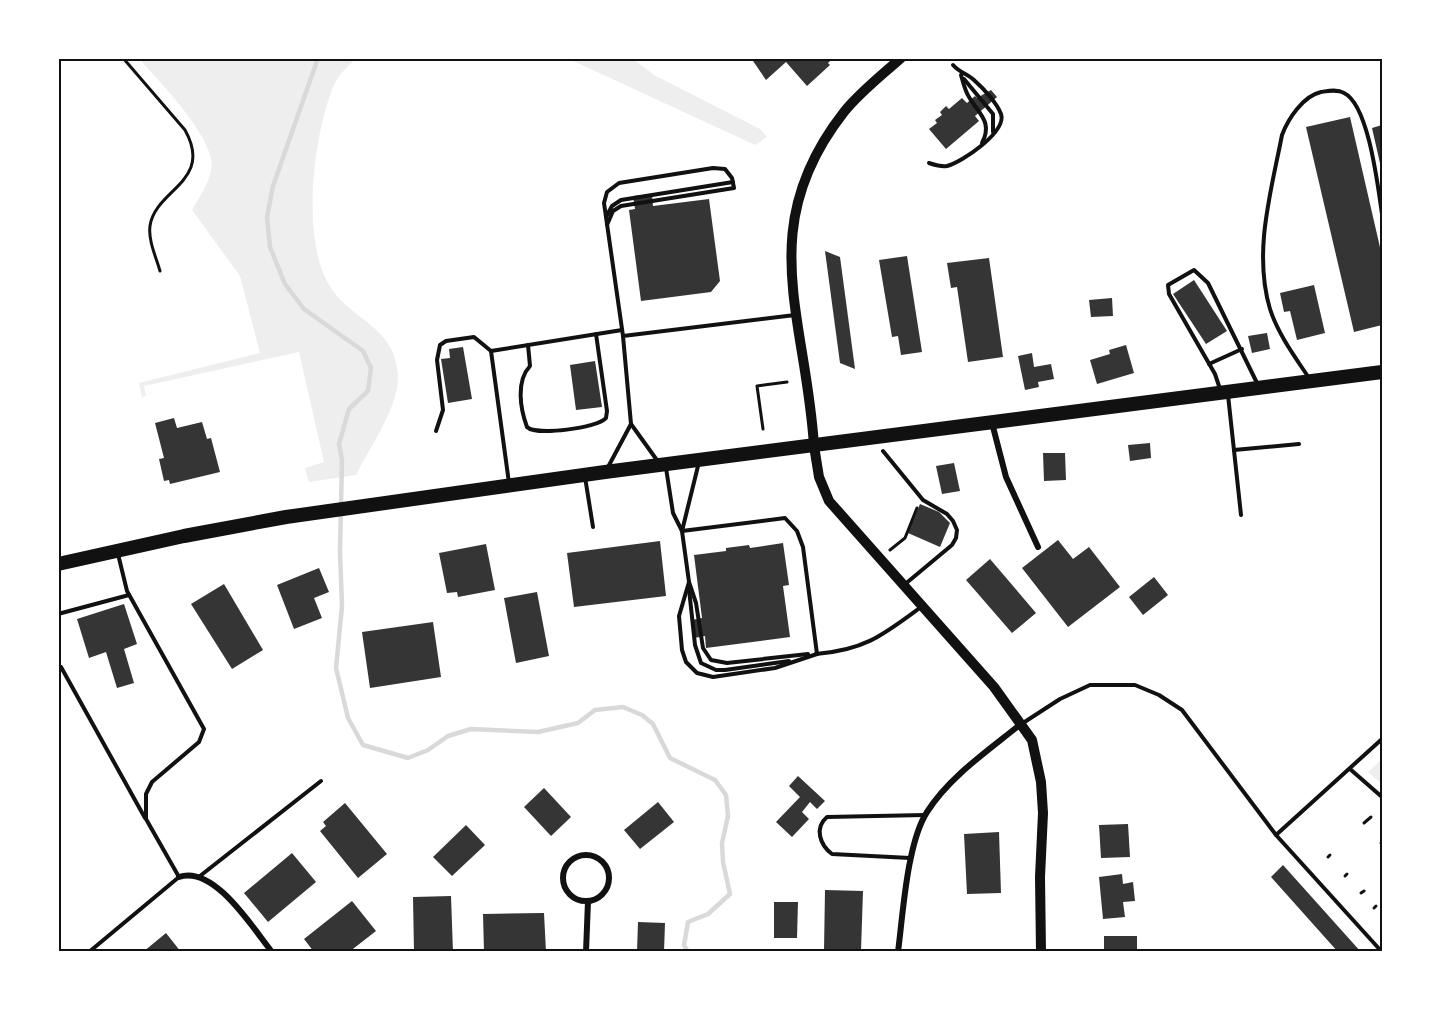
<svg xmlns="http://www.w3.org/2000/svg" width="1441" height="1010" viewBox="0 0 1441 1010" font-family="'DejaVu Sans',sans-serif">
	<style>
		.green { fill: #eee }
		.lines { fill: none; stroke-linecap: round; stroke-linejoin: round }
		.stream { stroke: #d9d9d9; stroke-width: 4.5 }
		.building { fill: #353535 }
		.path { stroke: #111; stroke-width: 3 }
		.service { stroke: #111; stroke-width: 4 }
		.minor { stroke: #111; stroke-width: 6 }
		.tertiary { stroke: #111; stroke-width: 10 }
		.trunk { stroke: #111; stroke-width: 14 }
		.neatline { fill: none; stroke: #111; stroke-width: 2 }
	</style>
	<rect width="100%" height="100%" fill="#fff"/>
	<g class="green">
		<path d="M 139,59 L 355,59 C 349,66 339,74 335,83 C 313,131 300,242 331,288 C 353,321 395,327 398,375 C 399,407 370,446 356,475 L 309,482 L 305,468 L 324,462 L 299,352 L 144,386 L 146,396 L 142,397 L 139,383 L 260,353 L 240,276 L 192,210 C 200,196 215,175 211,158 C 203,126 161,83 139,59 Z"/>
		<polygon points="569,59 633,59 654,75 760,129 767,137 755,145"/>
		<polygon points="1382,759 1382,784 1368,772"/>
	</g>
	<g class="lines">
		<polyline class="stream" points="318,58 273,186 267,217 270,247 285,284 304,309 363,351 371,368 368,391 349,409 339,444 342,460 340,552 342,606 336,668 348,718 363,745 408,758 428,750 448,736 471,729 538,732 578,723 595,710 623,707 642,715 653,724 670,758 715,780 726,795 728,816 722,843 723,862 730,894 708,914 688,922 684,945 688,952"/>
	</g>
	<g class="building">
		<polygon points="751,58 830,58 831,60 828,63 830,65 807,86 786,62 766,80"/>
		<polygon points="991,90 997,97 975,116 979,121 946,149 929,129 937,123 935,120 942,115 940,112 946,106 949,109 962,98 967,103 975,96 977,98"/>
		<polygon points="1350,117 1382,256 1382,325 1354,332 1306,127"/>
		<polygon points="1382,125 1382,172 1372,128"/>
		<polygon points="652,194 653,206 709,199 720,281 711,292 641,301 629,210 635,209 633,196"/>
		<polygon points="825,251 840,257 855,369 840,363"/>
		<polygon points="907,256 922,352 901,355 898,336 892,337 879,260"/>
		<polygon points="989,258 1003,357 968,362 957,287 951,288 947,263"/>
		<polygon points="1194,280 1227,331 1206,344 1173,294"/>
		<polygon points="1314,285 1325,333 1297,340 1290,311 1284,312 1280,293"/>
		<polygon points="1112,298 1113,316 1091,317 1089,300"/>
		<polygon points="1267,333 1270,349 1252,353 1248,336"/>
		<polygon points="1126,345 1134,373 1097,384 1090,360 1110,354 1109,350"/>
		<polygon points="463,347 472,399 448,403 441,359 450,358 449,349"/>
		<polygon points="1032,353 1034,367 1051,364 1054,379 1038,382 1039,387 1025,390 1018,356"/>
		<polygon points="595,361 602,407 576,410 570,365"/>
		<polygon points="174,418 177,428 202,422 207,439 211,438 220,472 170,484 169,480 164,481 159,459 164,458 155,423"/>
		<polygon points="1150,443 1151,458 1130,461 1128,445"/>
		<polygon points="1043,453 1065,453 1066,480 1044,481"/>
		<polygon points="954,463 960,491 942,494 936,466"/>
		<polygon points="920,504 939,512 950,523 940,547 908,533"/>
		<polygon points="1058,540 1073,559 1089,547 1120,587 1068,627 1022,568"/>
		<polygon points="660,541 666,596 574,607 567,553"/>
		<polygon points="783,543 789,585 783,586 790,637 706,648 705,636 694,638 692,620 702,618 694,555 726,551 726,548 749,545 750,548"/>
		<polygon points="486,544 495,590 458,597 457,592 447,593 439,553"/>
		<polygon points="990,559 1036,613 1012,633 966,580"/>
		<polygon points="319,568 329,592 314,598 322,618 294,629 277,585"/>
		<polygon points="1154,577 1168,595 1143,615 1129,597"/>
		<polygon points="224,584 263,650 232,669 191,604"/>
		<polygon points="537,592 549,656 516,663 504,598"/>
		<polygon points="124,604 137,644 124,649 134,683 117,688 106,652 89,658 77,619"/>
		<polygon points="433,622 441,677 370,688 362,632"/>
		<polygon points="798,776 825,801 817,809 810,802 802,812 809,819 792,837 776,822 800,797 789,786"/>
		<polygon points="544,788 571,817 551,836 524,807"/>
		<polygon points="658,802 674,822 640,849 624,830"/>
		<polygon points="345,803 387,854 358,878 320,831 326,826 323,822"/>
		<polygon points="1128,824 1130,857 1101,858 1099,825"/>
		<polygon points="466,825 485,845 452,876 433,857"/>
		<polygon points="999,832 1001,893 967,894 964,834"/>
		<polygon points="292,853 316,882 268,922 244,893"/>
		<polygon points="1283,865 1361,952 1338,952 1271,877"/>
		<polygon points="1122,874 1123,884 1133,882 1135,901 1123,902 1125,917 1103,919 1099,877"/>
		<polygon points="825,890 863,891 861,951 824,951"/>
		<polygon points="451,896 453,952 414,952 413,897"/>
		<polygon points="352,901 376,931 349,952 314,952 304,939"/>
		<polygon points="774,902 798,902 797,938 774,938"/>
		<polygon points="544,913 546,952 484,952 483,914"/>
		<polygon points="638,922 665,923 664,952 637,952"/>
		<polygon points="166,933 181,952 143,952"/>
		<rect x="1104" y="936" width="33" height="16"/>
	</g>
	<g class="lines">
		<g class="path">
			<path d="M 123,58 L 185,130 C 214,182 155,189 150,226 C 148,240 156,257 160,271"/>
			<polyline points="763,429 757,386 787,382"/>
			<polyline points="890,550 905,538 917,508"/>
			<polyline points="1364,823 1371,817"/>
			<polyline points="1381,843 1382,842"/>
			<polyline points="1328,857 1330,855"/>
			<polyline points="1345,876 1347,874"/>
			<polyline points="1361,893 1364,891"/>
			<polyline points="1374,908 1376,906"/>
		</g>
		<g class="service">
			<path d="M 961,75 C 963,82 965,91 969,97 C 979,114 993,122 982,143"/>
			<polyline points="964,79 993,114 993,132"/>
			<path d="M 929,163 C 935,165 940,167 947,166 C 962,162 1007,132 1001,114 C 997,103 983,88 975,81 C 968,74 960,73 953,65"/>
			<polyline points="606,217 612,206 621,200 733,182"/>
			<polyline points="607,225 613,211 621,206 734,188 732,178 725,169 713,168 619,183 607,192 604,203 623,336"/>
			<path d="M 528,345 L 530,366 C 516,381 520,408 527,427 C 536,436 598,428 606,418 L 607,411 L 596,334"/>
			<polyline points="1209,364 1242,349"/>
			<path d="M 1309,378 C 1295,357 1278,334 1270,309 C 1253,252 1271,192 1282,135 C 1288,119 1303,96 1321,92 C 1328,91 1337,89 1344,93 C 1369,105 1378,188 1382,214"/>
			<polyline points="1220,389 1215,374 1169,294 1168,285 1194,270 1208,283 1258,385"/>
			<polyline points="1228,395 1241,515"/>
			<polyline points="631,424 659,463"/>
			<polyline points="436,431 443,410 437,360 440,345 446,341 474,337 491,351"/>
			<polyline points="1234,450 1299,444"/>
			<polyline points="883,451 923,500 947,514 953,521 957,530 956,538 952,545 904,585"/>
			<polyline points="699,462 682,531 785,518 797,531 803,547 817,654"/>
			<polyline points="666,468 673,513 682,531 689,582 679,616 682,650 686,662 697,673 713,677 775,668 817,654"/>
			<polyline points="607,469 631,424 623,336 795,315"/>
			<polyline points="585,477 593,527"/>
			<polyline points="509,483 491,351 622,330"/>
			<polyline points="689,582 696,603 703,648 711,660 727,663 808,654"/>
			<polyline points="689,589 695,645 701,663 716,670 725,670 789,661"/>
			<polyline points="58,614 129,595"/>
			<path d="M 816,654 C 865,650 883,635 921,607"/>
			<polyline points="58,668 61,667 145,818"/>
			<polyline points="1023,723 1060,699 1090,685 1135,685 1159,695 1182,710 1276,835 1382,952"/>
			<polyline points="1350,769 1382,797"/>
			<polyline points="1276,835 1382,739"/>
			<path d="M 910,858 L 832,854 C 820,845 814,828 827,817 L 925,815"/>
			<polyline points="200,876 321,781"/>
			<polyline points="89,952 179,877 146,819 146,794 152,782 199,742 204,729 127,591 118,554"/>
		</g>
		<g class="minor">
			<polyline points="992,423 1006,477 1038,547"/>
			<circle cx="586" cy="878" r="23"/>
			<path d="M 179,877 C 214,865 252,927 272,952"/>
			<polyline points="586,952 588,901"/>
			<path d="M 898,952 C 903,914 907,843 927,812 C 950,776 989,750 1022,723"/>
		</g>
		<path class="tertiary" d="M 901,58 C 882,75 860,92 844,112 C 753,228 806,317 814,446 L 819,477 L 829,501 L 994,687 L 1032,740 L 1041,782 L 1043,813 L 1040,877 L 1041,952"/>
		<polyline class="trunk" points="58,564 184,536 286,517 605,472 1382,372"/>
	</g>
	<rect width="1441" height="1010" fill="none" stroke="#ffffff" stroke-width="120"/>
	<rect x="60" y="60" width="1321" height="890" class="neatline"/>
</svg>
